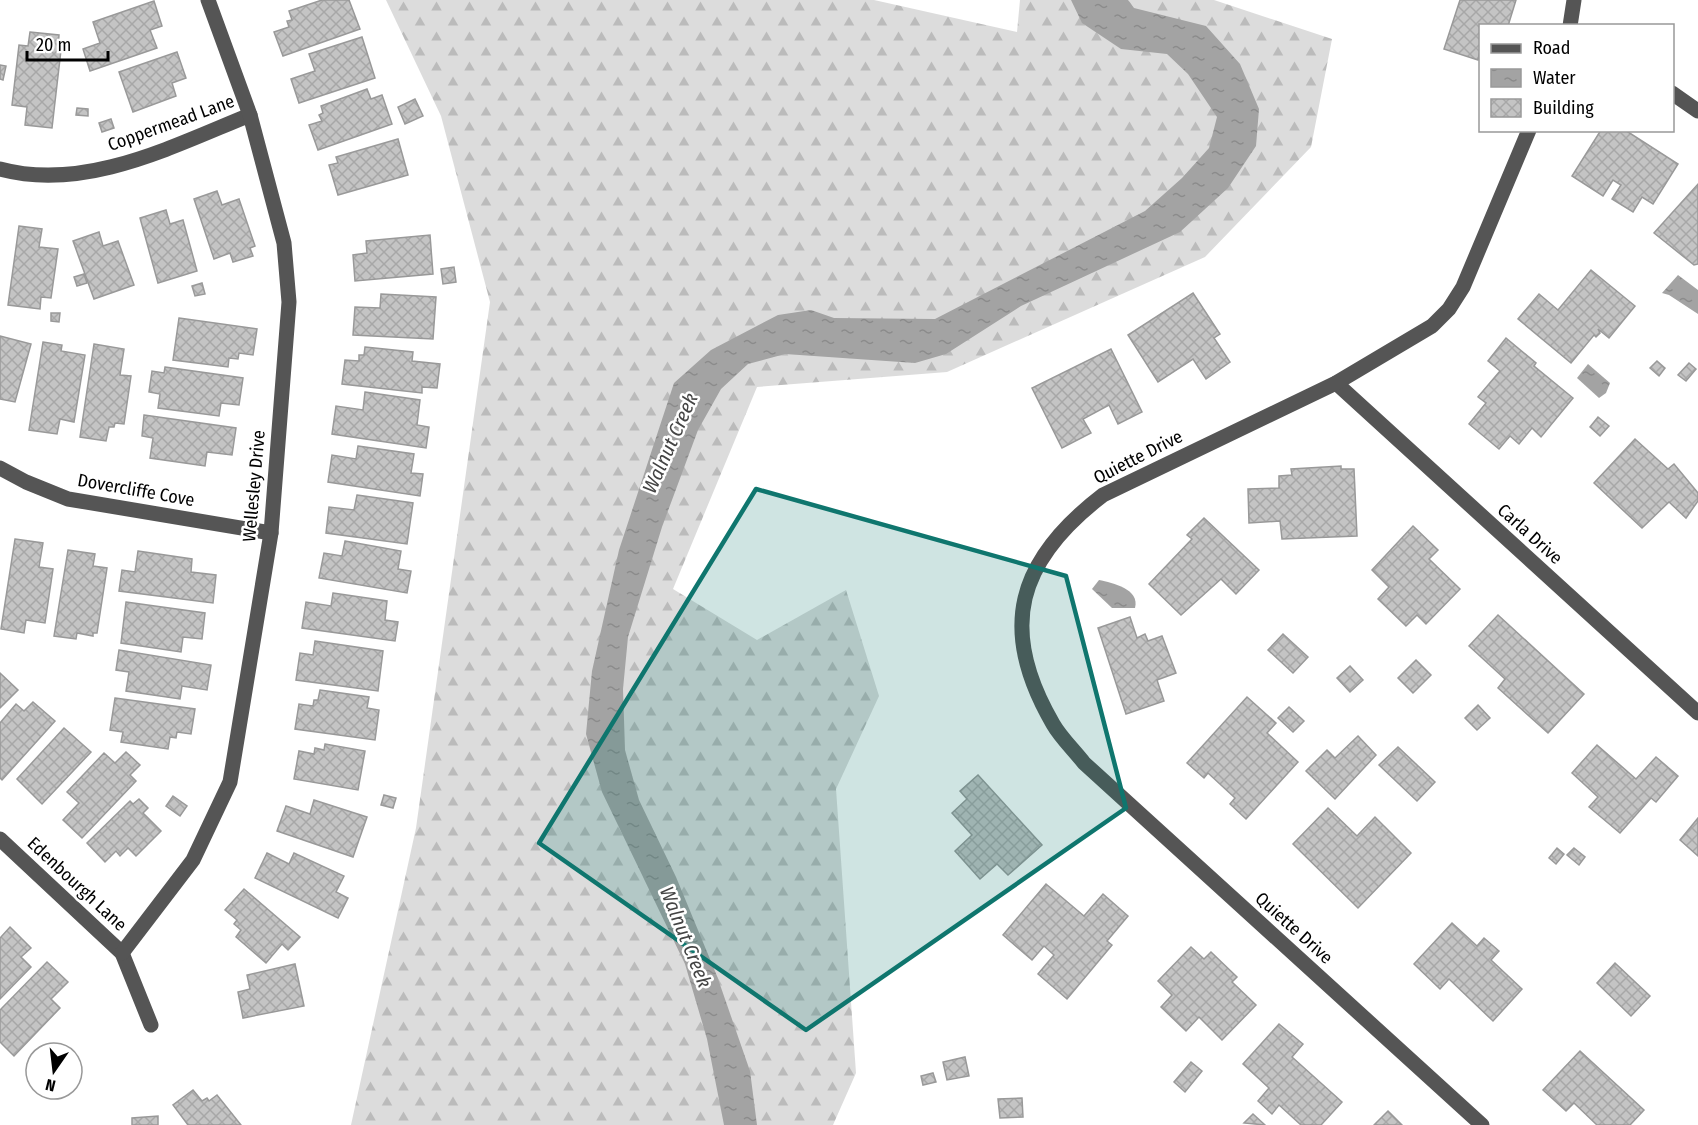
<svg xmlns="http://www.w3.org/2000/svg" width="1698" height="1125" viewBox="0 0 1698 1125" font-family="'Fira Sans Condensed',sans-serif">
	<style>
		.forest { fill: url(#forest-firs) }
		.water { fill: url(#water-ripples) }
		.building { fill: url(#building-cross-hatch); stroke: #999; stroke-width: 1.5 }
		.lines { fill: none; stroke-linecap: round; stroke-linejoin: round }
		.minor { stroke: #555; stroke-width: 15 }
		.marked { fill: #0f766e; fill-opacity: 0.2; stroke: #0f766e; stroke-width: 4.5; stroke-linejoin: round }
		.labels { text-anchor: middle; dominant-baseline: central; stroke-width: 5; stroke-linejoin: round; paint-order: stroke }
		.street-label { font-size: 18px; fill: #000; stroke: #fff }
		.water-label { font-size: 20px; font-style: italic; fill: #444; stroke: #fff }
	</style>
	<defs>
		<pattern id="forest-firs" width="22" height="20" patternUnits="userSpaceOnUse" patternTransform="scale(1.5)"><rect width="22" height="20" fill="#dcdcdc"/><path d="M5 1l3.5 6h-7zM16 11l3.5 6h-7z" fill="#bbb"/></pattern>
		<pattern id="water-ripples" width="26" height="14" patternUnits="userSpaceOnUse" patternTransform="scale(1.5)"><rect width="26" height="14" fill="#a3a3a3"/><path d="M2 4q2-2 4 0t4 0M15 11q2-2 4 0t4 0" fill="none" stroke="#8b8b8b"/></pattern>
		<pattern id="building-cross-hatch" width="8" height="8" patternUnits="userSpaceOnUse" patternTransform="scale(1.5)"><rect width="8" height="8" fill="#c4c4c4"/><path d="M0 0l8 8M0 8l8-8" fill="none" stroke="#a7a7a7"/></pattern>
	</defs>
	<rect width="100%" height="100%" fill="#fff"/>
	<polygon class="forest" points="386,0 874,0 1017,32 1020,0 1214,0 1332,39 1311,147 1205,257 947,372 757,387 673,589 757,640 846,590 879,696 836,789 856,1073 833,1125 351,1125 416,828 490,302 441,116"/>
	<g class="water">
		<polygon points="1071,0 1128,0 1134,8 1206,26 1240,64 1259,109 1256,146 1228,188 1180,232 1021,306 946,354 915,363 785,354 748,364 721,389 698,430 662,527 628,637 623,689 625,750 639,800 676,877 717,976 750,1071 757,1125 724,1125 707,1039 685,964 602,792 586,734 592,671 619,550 674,383 711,350 778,315 811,310 834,318 935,319 1145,211 1182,178 1209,148 1217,117 1188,74 1167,54 1121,49 1082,23"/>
		<polygon points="1678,275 1698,290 1698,314 1669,295 1662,293"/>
		<polygon points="1588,364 1610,383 1606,393 1599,398 1577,378"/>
		<path d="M 1099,580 C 1113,583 1140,589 1135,608 L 1112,608 L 1092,589 Z"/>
	</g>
	<g class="building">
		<polygon points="322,0 349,0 360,29 283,56 274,32 289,27 287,21 292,20 289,11"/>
		<polygon points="1460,0 1516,0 1508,26 1480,26 1480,50 1478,60 1444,49"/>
		<polygon points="154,1 162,26 150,30 157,48 90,71 83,49 100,43 93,22"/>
		<polygon points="30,32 59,35 58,50 61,50 52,128 25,125 27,107 12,105 19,45 28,46"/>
		<polygon points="362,37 375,78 299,103 291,79 315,71 309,54"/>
		<polygon points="177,52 186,78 172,83 176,96 133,112 119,72"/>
		<polygon points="0,65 6,66 3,80 0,79"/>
		<polygon points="367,89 371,99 382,95 392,124 318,150 309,125 322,121 319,115 323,113 321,106"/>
		<polygon points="415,99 423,116 405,124 398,107"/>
		<polygon points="77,108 88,109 88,116 76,115"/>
		<polygon points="111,119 114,128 102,132 99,123"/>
		<polygon points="1601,130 1625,130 1678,164 1653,204 1642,197 1633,212 1612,199 1621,185 1613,180 1603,196 1572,176"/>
		<polygon points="398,139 408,175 338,195 329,165 338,163 336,157"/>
		<polygon points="1698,184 1698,264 1694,265 1654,233"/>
		<polygon points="217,191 222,205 239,199 255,246 250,248 253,256 233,262 230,253 214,259 194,199"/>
		<polygon points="166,210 170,224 183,220 197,271 158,283 140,218"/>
		<polygon points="19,226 42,229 39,247 58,249 51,298 41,297 40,309 8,305"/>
		<polygon points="99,232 103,246 118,241 134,285 94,299 73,241"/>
		<polygon points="430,235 433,274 355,281 353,255 367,253 366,241"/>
		<polygon points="454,267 456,282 443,284 441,269"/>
		<polygon points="1591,270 1635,306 1609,338 1598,329 1600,333 1596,337 1594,335 1571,363 1518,319 1539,294 1558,310"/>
		<polygon points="84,274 87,283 77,286 74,277"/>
		<polygon points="202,283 205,294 195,296 192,286"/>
		<polygon points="1193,293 1220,334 1214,338 1230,362 1206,379 1193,359 1158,382 1128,335"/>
		<polygon points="381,294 436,297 433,339 353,335 355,307 380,308"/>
		<polygon points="51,313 60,313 59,322 51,321"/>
		<polygon points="179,318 257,329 253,355 239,353 238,359 229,358 228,367 173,360"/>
		<polygon points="0,336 31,344 15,402 0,399"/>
		<polygon points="1506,338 1536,363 1534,366 1573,398 1541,437 1532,428 1519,444 1510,436 1499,449 1469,424 1486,403 1478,397 1500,371 1488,361"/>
		<polygon points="43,342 62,345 61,351 85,355 74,422 60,419 57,434 29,430"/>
		<polygon points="94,344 124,349 120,375 131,376 124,424 115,423 114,427 109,427 106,441 80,437"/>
		<polygon points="365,347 413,352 412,361 440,364 437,388 422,387 422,393 342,384 345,360 359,361 359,355 364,355"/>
		<polygon points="1111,349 1142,412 1118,424 1109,405 1083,419 1091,433 1062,448 1032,388"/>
		<polygon points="1657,361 1665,368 1659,376 1650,368"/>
		<polygon points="1689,363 1696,369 1686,381 1678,375"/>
		<polygon points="165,367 243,378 239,405 221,403 219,416 158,408 160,394 149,392 152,371 164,373"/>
		<polygon points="365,392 420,400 417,425 429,427 426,448 332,434 336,406 363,410"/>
		<polygon points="144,415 236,428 232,455 207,452 205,466 150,458 153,438 142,436"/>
		<polygon points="1598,417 1609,426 1600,436 1590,427"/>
		<polygon points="1635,439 1668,469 1674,464 1698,493 1698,501 1686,518 1669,502 1642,528 1594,483"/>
		<polygon points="358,446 414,454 411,473 423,474 420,496 328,482 332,455 356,459"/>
		<polygon points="1341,466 1341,469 1354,469 1357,536 1282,539 1280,521 1249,523 1248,489 1279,488 1279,476 1292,475 1291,469"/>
		<polygon points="357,495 413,503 407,544 326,533 329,507 354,510"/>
		<polygon points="1204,518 1259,570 1236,594 1221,579 1181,615 1149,584 1192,539 1187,535"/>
		<polygon points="1413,526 1438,550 1429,559 1460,589 1426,624 1417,615 1406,626 1378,599 1389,587 1372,570"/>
		<polygon points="15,539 43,543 39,567 53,569 45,623 26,620 24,633 1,629"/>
		<polygon points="345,541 401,551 398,569 411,571 407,593 319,578 324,553 342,556"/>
		<polygon points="68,550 95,554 93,566 107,568 97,633 93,633 93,636 77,633 76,639 54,636"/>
		<polygon points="138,551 192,559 191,572 216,575 213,603 119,591 122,570 135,572"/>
		<polygon points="333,593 387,601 385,620 398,622 395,641 302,628 306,602 331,606"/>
		<polygon points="126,602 205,613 202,639 183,637 181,652 121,643"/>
		<polygon points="1498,615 1584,694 1548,733 1498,688 1505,679 1469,646"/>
		<polygon points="1130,617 1137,638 1145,634 1148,641 1162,636 1176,673 1157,680 1164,701 1126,714 1098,628"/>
		<polygon points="1283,634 1308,657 1293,673 1268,650"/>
		<polygon points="315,641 383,651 378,691 296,680 300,653 313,655"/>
		<polygon points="119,650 211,665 207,690 182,686 180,699 126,691 129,672 116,670"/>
		<polygon points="1416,660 1431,675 1413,693 1398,678"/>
		<polygon points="1350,666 1363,680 1350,692 1337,678"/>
		<polygon points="0,673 18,690 0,708"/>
		<polygon points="320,690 369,697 367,708 379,710 375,740 295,729 299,704 313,706 314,700 318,700"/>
		<polygon points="1247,697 1276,723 1267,733 1298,762 1246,819 1230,804 1235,798 1208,773 1204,778 1187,763"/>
		<polygon points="115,698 195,709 191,734 177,732 176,738 170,737 168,749 121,742 123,732 110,730"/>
		<polygon points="33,702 55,721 2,780 0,778 0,723 16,704 24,711"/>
		<polygon points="1478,705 1490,718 1477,730 1465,718"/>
		<polygon points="1289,707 1304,721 1293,732 1278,718"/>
		<polygon points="64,728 91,752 42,804 17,779"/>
		<polygon points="1358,736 1376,755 1335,799 1306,771 1327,750 1335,758"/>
		<polygon points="325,744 365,751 358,790 294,779 299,751 314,754 315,748 324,750"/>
		<polygon points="1597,745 1636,779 1656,757 1678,776 1656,802 1651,798 1620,833 1589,807 1598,797 1572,773"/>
		<polygon points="1398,747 1435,782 1417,801 1379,765"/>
		<polygon points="126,752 140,765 130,775 136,781 82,838 63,820 79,803 67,792 104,753 115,763"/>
		<polygon points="978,775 1042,845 1008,875 997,864 980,879 955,851 972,835 952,813 967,799 960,791"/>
		<polygon points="384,795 396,798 393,808 381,805"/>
		<polygon points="173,796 187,806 180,816 166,806"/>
		<polygon points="139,799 148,808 143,813 161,831 136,856 128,848 120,856 116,851 105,862 87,843 130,801 133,804"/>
		<polygon points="314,800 367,817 353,857 277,831 286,806 310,814"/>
		<polygon points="1328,808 1357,836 1375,817 1411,853 1358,908 1293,844"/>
		<polygon points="1698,818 1698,856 1680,840"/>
		<polygon points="1557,848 1564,854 1556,864 1549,858"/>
		<polygon points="1574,848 1585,857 1579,865 1567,855"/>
		<polygon points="267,853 289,864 294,853 344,876 336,892 348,898 338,918 255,878"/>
		<polygon points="1046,884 1084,916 1103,894 1128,916 1107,941 1112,945 1067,999 1038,974 1054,955 1044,946 1032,960 1003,935"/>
		<polygon points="244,889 300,937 288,950 282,944 266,963 236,937 241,930 234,924 237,920 225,910"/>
		<polygon points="1452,923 1477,946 1484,938 1499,951 1491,960 1522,989 1493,1021 1449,979 1440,989 1414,964"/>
		<polygon points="10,927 31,948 21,957 31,967 0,999 0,938"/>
		<polygon points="1191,947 1204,959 1211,952 1237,977 1232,982 1256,1005 1222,1040 1199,1017 1186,1031 1161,1007 1172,995 1158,981"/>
		<polygon points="47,962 68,982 51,999 60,1008 14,1056 0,1042 0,1010"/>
		<polygon points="1615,963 1650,996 1631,1016 1597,983"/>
		<polygon points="295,964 304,1006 243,1018 238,992 250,989 247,975"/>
		<polygon points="1279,1024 1303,1044 1292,1057 1342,1102 1321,1125 1301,1125 1279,1105 1272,1114 1258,1101 1269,1088 1243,1064"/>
		<polygon points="1580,1051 1644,1110 1630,1125 1597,1125 1574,1103 1566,1111 1543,1090"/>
		<polygon points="965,1057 969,1076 947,1080 943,1062"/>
		<polygon points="1191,1062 1202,1071 1185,1092 1174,1082"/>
		<polygon points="933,1073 936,1082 923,1085 921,1076"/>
		<polygon points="193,1090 202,1101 207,1098 209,1101 217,1095 241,1125 188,1125 173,1105"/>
		<polygon points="1022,1098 1023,1117 1000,1118 998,1099"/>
		<polygon points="1388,1111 1402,1125 1374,1125"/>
		<polygon points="1253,1114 1265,1125 1244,1123"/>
		<polygon points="158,1116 158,1125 132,1125 132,1118"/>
	</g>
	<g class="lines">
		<g class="minor">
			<polyline points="1570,26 1574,0"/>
			<polyline points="1672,93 1698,111"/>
			<path d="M 0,169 C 85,192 173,146 250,115"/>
			<polyline points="1336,383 1698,713"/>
			<polyline points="0,468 26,482 68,499 271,533"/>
			<polyline points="0,839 122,953 151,1025"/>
			<polyline points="122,953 193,860 230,782 271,533 289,302 284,243 250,115 208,0"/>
			<path d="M 1482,1125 L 1084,763 C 1074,750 1061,738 1053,724 C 997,628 1018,560 1103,495 L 1336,383 L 1432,326 L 1449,309 L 1463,287 L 1529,130"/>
		</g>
	</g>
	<path class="marked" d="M 756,489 L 1066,576 L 1126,808 L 806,1030 L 539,843 Z"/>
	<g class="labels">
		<g class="street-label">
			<text transform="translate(171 123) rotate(-20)">Coppermead Lane</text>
			<text transform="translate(1138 457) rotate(-27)">Quiette Drive</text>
			<text transform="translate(254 486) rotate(-85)">Wellesley Drive</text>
			<text transform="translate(136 490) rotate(10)">Dovercliffe Cove</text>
			<text transform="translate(1530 534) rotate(42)">Carla Drive</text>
			<text transform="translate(77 884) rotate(43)">Edenbourgh Lane</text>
			<text transform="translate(1294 928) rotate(42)">Quiette Drive</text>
		</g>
		<g class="water-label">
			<text transform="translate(670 443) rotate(-66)">Walnut Creek</text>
			<text transform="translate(686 937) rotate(68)">Walnut Creek</text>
		</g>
	</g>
	<rect x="1479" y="24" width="195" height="108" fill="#ffffff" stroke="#999999" stroke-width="1.5"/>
	<rect x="1491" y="44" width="30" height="9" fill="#555555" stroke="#999999" stroke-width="1.5"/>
	<text x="1533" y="54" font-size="18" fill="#000000">Road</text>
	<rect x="1491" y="69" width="30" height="18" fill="url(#water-ripples)" stroke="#999999" stroke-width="1.5"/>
	<text x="1533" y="84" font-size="18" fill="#000000">Water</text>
	<rect x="1491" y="99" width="30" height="18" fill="url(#building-cross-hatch)" stroke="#999999" stroke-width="1.5"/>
	<text x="1533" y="114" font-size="18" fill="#000000">Building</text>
	<g transform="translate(54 1071) rotate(194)"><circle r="28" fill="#ffffff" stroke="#999999" stroke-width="1.5"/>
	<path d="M0-4.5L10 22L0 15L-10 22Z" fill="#000000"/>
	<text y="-9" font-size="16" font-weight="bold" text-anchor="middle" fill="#000000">N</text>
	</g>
	<path d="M27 51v9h81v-9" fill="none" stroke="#000000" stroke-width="3"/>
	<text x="36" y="51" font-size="18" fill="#000000" stroke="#ffffff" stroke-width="4.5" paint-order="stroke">20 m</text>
</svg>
